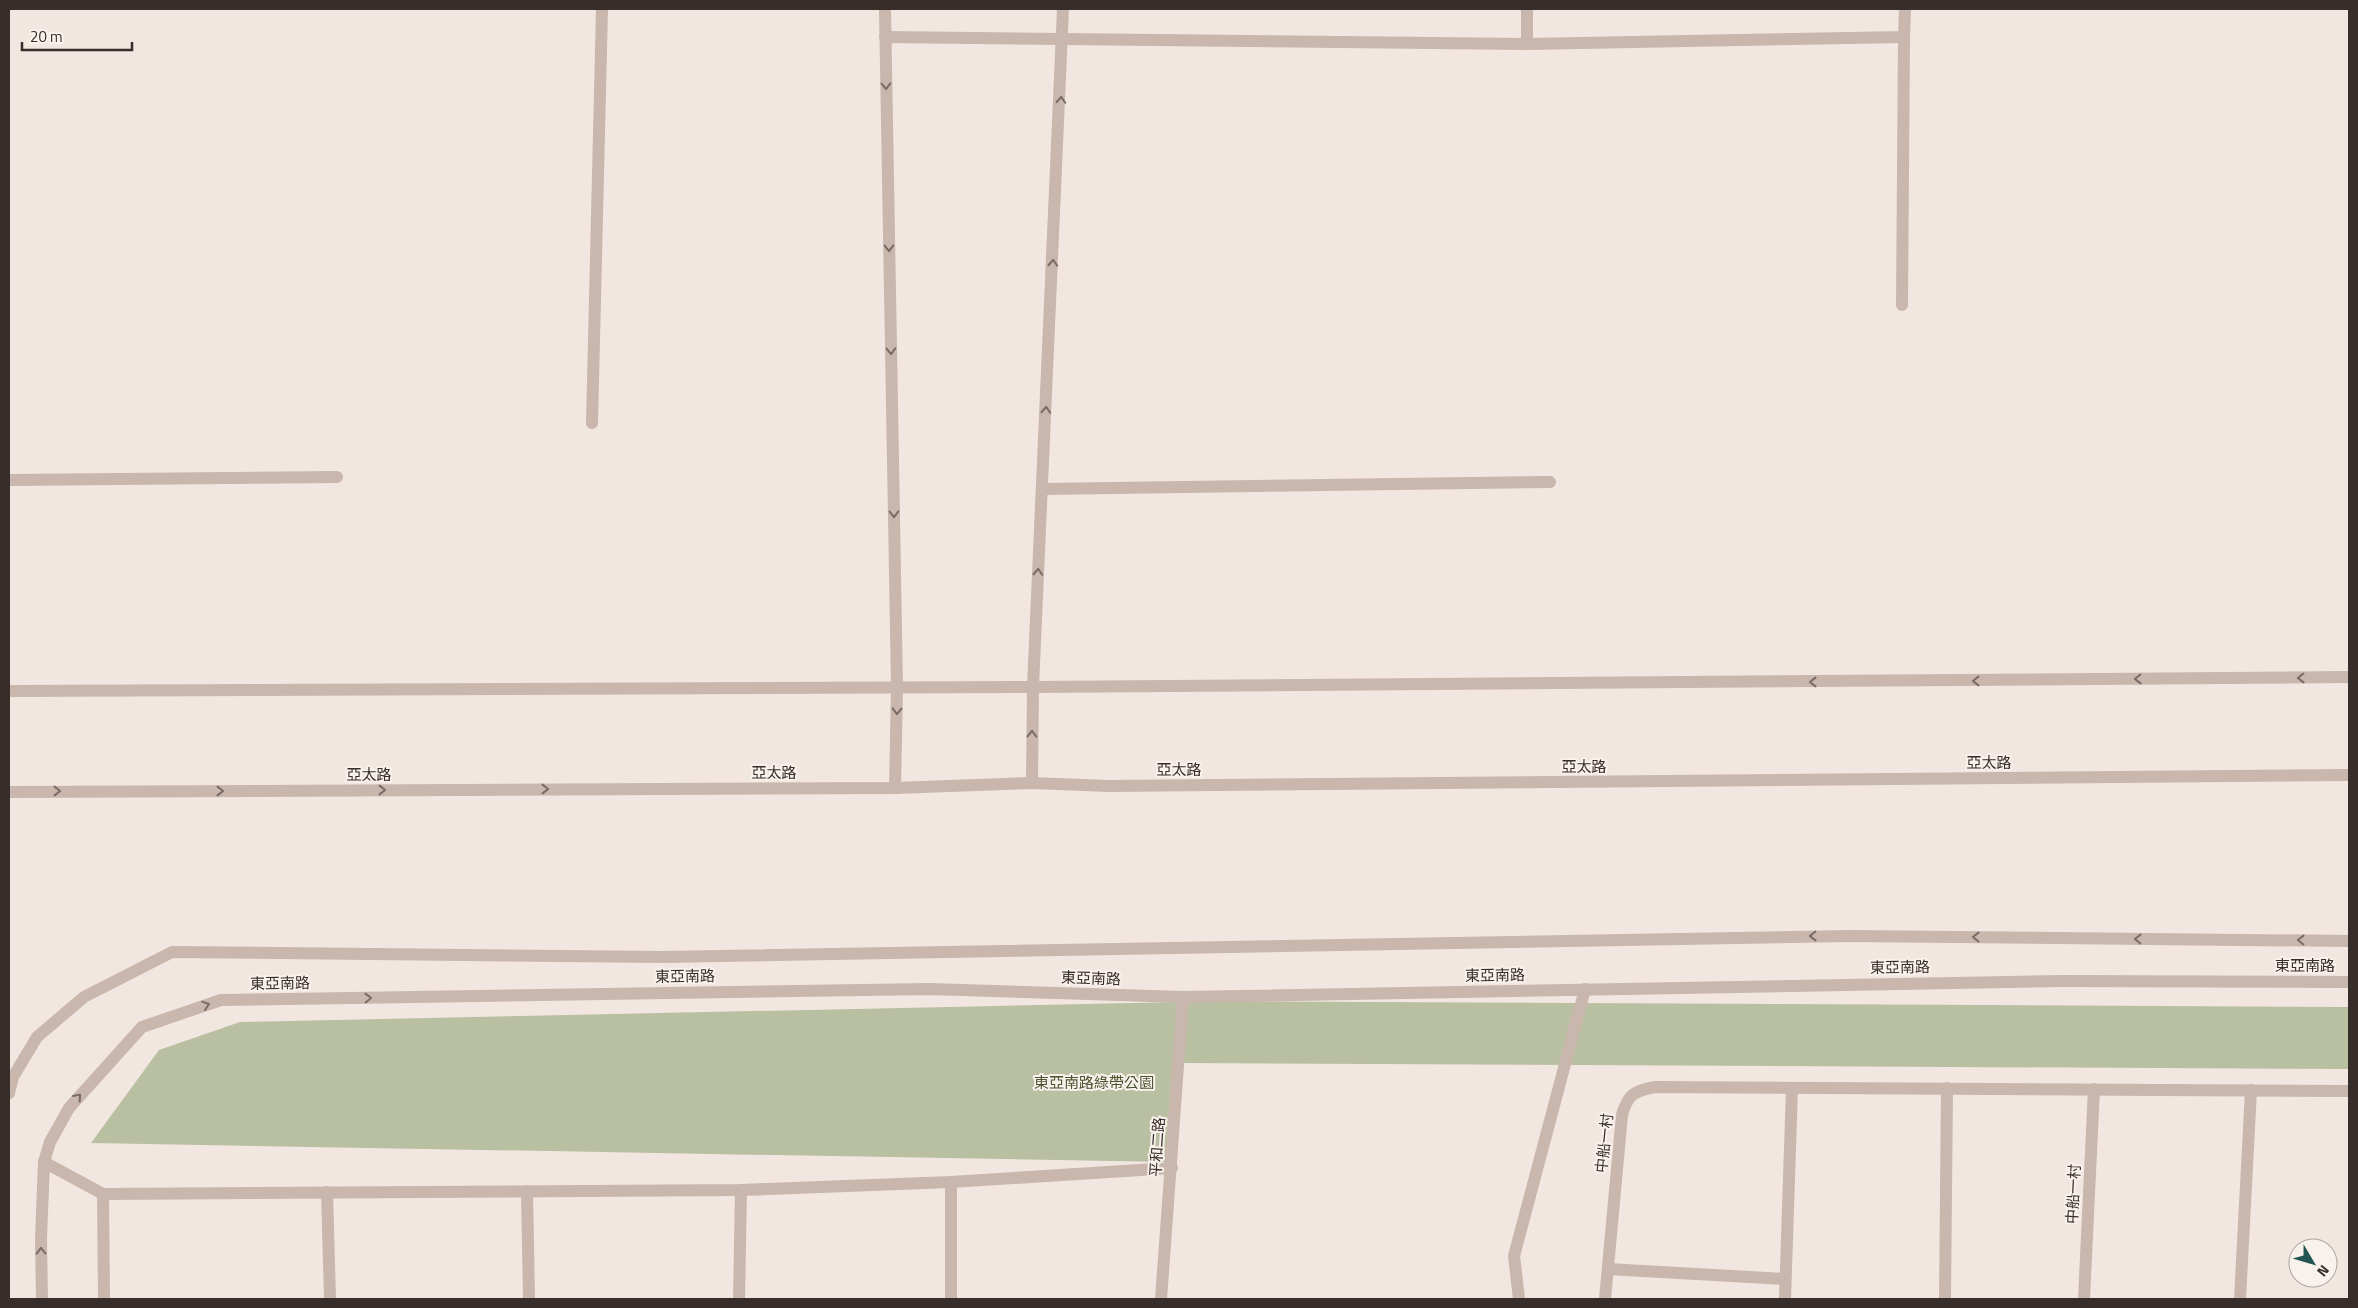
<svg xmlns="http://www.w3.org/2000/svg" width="2358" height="1308" viewBox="0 0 2358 1308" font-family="'Titillium Web','Noto Sans TC',sans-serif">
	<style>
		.green { fill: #b9bfa1 }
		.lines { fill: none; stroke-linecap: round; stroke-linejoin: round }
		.service { stroke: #c9b6ac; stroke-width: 12 }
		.minor { stroke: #c9b6ac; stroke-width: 12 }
		.oneway { stroke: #796b65 }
		.labels { text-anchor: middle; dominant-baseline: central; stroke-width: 4; stroke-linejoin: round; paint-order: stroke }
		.street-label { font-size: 15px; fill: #372d2b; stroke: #f9f1ec }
		.park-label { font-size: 15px; fill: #4b5430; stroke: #f9f1ec }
	</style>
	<rect width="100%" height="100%" fill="#f1e7e0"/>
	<g class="green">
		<polygon points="1187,1001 2349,1007 2349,1069 1184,1063"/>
		<polygon points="1179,1002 1167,1162 91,1143 159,1050 240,1022"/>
	</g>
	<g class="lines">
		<g class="service">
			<polyline points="885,9 897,687 895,788"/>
			<polyline points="1527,9 1527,44"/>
			<polyline points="885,37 1527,44 1904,37 1905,9"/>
			<polyline points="1902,305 1904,37"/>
			<polyline points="592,423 602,9"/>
			<polyline points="9,480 337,477"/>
			<polyline points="1042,489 1550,482"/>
			<polyline points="1032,783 1033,687 1063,9"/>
			<polyline points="1608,1269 1785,1279"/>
			<polyline points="1519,1299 1514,1256 1585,989"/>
			<path d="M 1605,1299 L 1622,1115 C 1628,1094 1634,1091 1655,1087 L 2349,1091"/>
			<polyline points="1785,1299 1792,1088"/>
			<polyline points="1945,1299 1947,1088"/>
			<polyline points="2084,1299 2094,1089"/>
			<polyline points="2240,1299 2251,1090"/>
		</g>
		<g class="minor">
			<polyline points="9,691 1033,687 2349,677"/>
			<polyline points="9,792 895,788 1032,783 1109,786 2349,775"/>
			<polyline points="9,1093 13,1077 37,1037 84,997 172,952 663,957 1849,936 2349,941"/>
			<polyline points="44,1162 103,1194 741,1190 951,1182 1172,1168"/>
			<polyline points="951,1182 951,1299"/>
			<polyline points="527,1191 529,1299"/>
			<polyline points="327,1192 330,1299"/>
			<polyline points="103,1194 104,1299"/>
			<polyline points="42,1299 41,1239 44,1162 50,1142 69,1108 142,1027 221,1000 930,989 1183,997 2062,981 2349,982"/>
			<polyline points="739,1299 741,1190"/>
			<polyline points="1161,1299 1183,997"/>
		</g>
	</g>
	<defs><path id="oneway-chevron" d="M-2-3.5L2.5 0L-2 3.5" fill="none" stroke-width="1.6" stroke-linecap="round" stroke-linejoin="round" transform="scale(1.25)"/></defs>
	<g class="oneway">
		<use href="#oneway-chevron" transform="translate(886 86) rotate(89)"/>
		<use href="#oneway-chevron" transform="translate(1061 100) rotate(-87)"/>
		<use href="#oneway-chevron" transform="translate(889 248) rotate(89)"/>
		<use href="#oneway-chevron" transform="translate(1053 263) rotate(-87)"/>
		<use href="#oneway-chevron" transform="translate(891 351) rotate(89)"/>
		<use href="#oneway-chevron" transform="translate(1046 410) rotate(-87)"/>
		<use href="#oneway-chevron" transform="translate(894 514) rotate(89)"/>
		<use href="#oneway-chevron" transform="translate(1038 572) rotate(-87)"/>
		<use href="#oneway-chevron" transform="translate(2301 678) rotate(179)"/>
		<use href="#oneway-chevron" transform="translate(2138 679) rotate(179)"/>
		<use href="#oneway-chevron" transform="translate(1976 681) rotate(180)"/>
		<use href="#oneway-chevron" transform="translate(1813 682) rotate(180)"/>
		<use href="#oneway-chevron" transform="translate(897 711) rotate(91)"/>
		<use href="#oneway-chevron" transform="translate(1032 734) rotate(-89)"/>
		<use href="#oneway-chevron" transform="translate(545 789)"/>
		<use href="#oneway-chevron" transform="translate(382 790)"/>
		<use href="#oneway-chevron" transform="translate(57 791)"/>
		<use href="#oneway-chevron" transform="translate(220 791)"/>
		<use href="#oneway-chevron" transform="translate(1813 936) rotate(179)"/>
		<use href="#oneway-chevron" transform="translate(1976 937) rotate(-179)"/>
		<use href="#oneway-chevron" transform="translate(2138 939) rotate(-179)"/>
		<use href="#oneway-chevron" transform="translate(2301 940) rotate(-179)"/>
		<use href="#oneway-chevron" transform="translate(368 998) rotate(-1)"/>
		<use href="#oneway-chevron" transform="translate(206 1005) rotate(-19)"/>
		<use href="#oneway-chevron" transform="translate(78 1097) rotate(-49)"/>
		<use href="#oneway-chevron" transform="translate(41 1251) rotate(-91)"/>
	</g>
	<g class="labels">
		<g class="street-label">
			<text x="1989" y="762">亞太路</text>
			<text x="1584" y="766">亞太路</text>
			<text x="1179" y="769">亞太路</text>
			<text x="774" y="772">亞太路</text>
			<text x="369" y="774">亞太路</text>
			<text x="2305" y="965">東亞南路</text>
			<text transform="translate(1900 967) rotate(-1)">東亞南路</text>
			<text transform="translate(1495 975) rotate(-1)">東亞南路</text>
			<text transform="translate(685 976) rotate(-1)">東亞南路</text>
			<text transform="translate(1091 978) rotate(2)">東亞南路</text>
			<text transform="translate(280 983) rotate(-1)">東亞南路</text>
			<text transform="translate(1604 1143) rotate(-84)">中船一村</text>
			<text transform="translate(1157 1147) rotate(-86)">平和二路</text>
			<text transform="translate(2073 1194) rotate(-87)">中船一村</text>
		</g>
		<g class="park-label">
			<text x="1094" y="1082">東亞南路綠帶公園</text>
		</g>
	</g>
	<rect width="2358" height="1308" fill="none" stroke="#372d2b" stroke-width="20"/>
	<g transform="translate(2313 1263) rotate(128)"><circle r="24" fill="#f9f1ec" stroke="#aba39f"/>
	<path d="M0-4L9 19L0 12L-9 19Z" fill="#235653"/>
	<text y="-8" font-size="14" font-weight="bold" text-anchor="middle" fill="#372d2b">N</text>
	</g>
	<path d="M22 42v8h110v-8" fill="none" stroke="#372d2b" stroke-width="2.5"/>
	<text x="30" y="42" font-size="15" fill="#372d2b" stroke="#f9f1ec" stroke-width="4" paint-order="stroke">20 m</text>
</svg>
